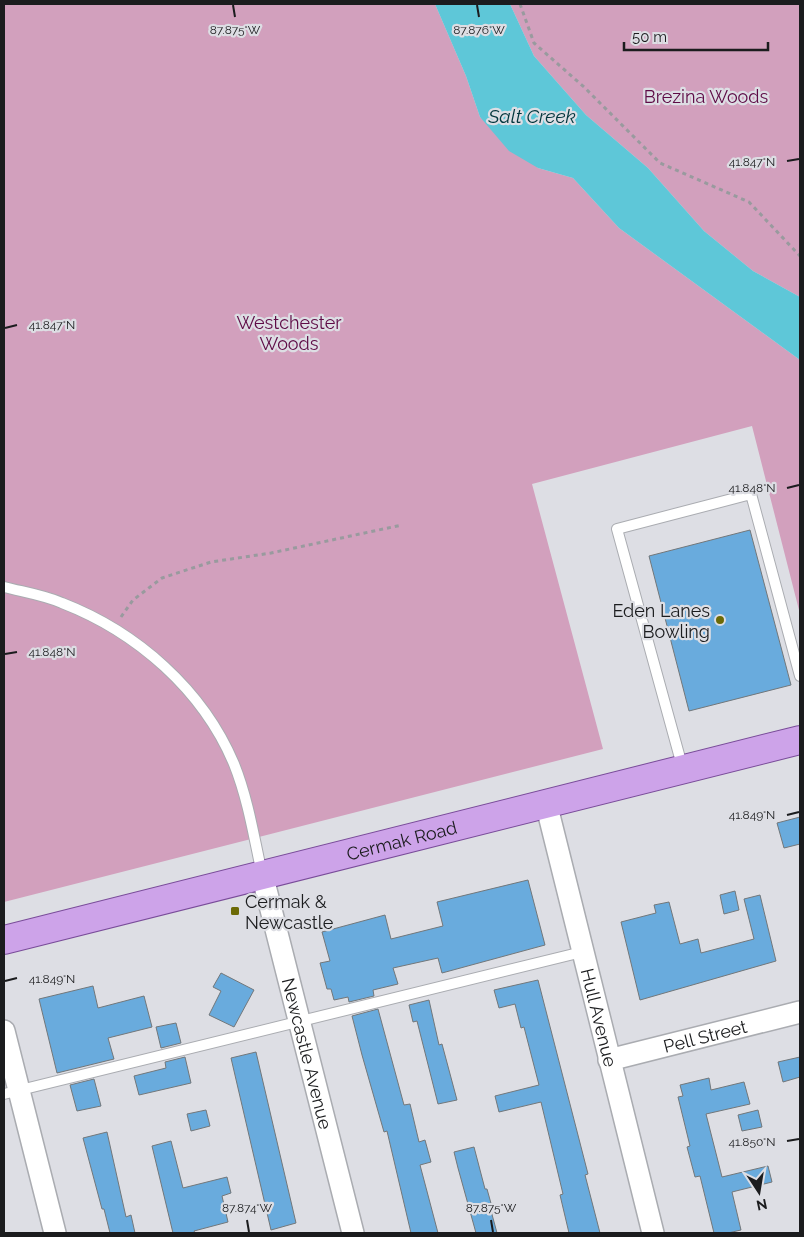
<svg xmlns="http://www.w3.org/2000/svg" width="804" height="1237" viewBox="0 0 804 1237" font-family="Raleway,sans-serif">
	<style>
		.green { fill: #d2a0bd }
		.water { fill: #5ec7d8 }
		.building { fill: #69abdd; stroke: #72777a }
		.lines { fill: none; stroke-linecap: round; stroke-linejoin: round }
		.service-casing { stroke: #aaacb1; stroke-width: 12 }
		.minor-casing { stroke: #aaacb1; stroke-width: 24 }
		.primary-casing { stroke: #794c99; stroke-width: 30 }
		.path { stroke: #999a9e; stroke-width: 3; stroke-dasharray: 4 4; stroke-linecap: butt }
		.service { stroke: #fff; stroke-width: 10 }
		.minor { stroke: #fff; stroke-width: 21 }
		.primary { stroke: #cda3e9; stroke-width: 28 }
		.ticks { fill: none; stroke: #1b1c1e; stroke-width: 2 }
		.poi-dot { fill: #6c6a06; stroke: #dddee4; stroke-width: 2 }
		.labels { text-anchor: middle; dominant-baseline: central; stroke-width: 4.5; stroke-linejoin: round; paint-order: stroke }
		.park-label { font-size: 18px; fill: #5e0b46; stroke: #dddee4 }
		.poi-label { font-size: 18px; fill: #1b1c1e; stroke: #dddee4; text-anchor: end }
		.street-label { font-size: 18px; fill: #1b1c1e; stroke: #dddee4 }
		.water-label { font-size: 19px; font-style: italic; fill: #02363d; stroke: #dddee4 }
		.ticks-label { font-size: 12px; text-anchor: middle; fill: #1b1c1e; stroke: #dddee4; stroke-width: 4.5; stroke-linejoin: round; paint-order: stroke }
	</style>
	<rect width="100%" height="100%" fill="#dddee4"/>
	<g class="green">
		<polygon points="4,4 435,4 466,76 480,117 538,168 573,178 619,228 800,360 800,614 752,426 532,484 603,749 4,902"/>
		<polygon points="510,4 800,4 800,297 753,271 704,231 648,168 586,115 534,56"/>
	</g>
	<polygon class="water" points="435,4 510,4 534,56 586,115 648,168 704,231 753,271 800,297 800,360 619,228 573,178 538,168 509,151 480,117 466,76"/>
	<g class="building">
		<polygon points="750,530 791,685 689,711 649,556"/>
		<polygon points="800,817 800,844 784,848 777,823"/>
		<polygon points="528,880 545,945 442,973 438,958 393,968 398,984 373,990 374,996 349,1002 348,997 334,1000 331,989 327,989 320,963 330,961 322,932 385,915 391,939 443,926 437,902"/>
		<polygon points="735,891 739,910 724,914 720,895"/>
		<polygon points="760,895 776,961 640,1000 621,922 656,913 654,905 669,902 680,944 698,939 701,953 754,939 744,899"/>
		<polygon points="221,973 254,990 234,1027 209,1015 221,991 213,987"/>
		<polygon points="538,980 588,1174 585,1175 600,1233 569,1233 560,1195 563,1194 541,1102 499,1112 495,1096 539,1085 524,1027 521,1028 515,1004 499,1008 494,990"/>
		<polygon points="93,986 98,1008 144,996 152,1027 108,1038 114,1059 57,1073 39,999"/>
		<polygon points="429,1000 439,1045 442,1044 457,1100 438,1104 417,1021 413,1022 409,1005"/>
		<polygon points="378,1009 404,1105 410,1104 419,1142 425,1140 431,1162 420,1165 438,1233 411,1233 387,1131 384,1132 362,1055 352,1016"/>
		<polygon points="176,1023 181,1043 161,1048 156,1027"/>
		<polygon points="256,1052 296,1223 271,1230 231,1058"/>
		<polygon points="185,1057 191,1083 139,1095 134,1076 166,1068 165,1062"/>
		<polygon points="800,1057 800,1077 783,1082 778,1062"/>
		<polygon points="709,1078 711,1090 744,1082 750,1104 706,1114 722,1177 768,1166 772,1182 732,1192 741,1230 728,1233 714,1233 700,1176 695,1177 687,1147 690,1146 678,1097 683,1096 680,1085"/>
		<polygon points="94,1079 101,1106 77,1111 70,1085"/>
		<polygon points="206,1110 210,1126 191,1131 187,1114"/>
		<polygon points="758,1110 762,1127 742,1131 738,1115"/>
		<polygon points="107,1132 126,1217 131,1215 135,1233 110,1233 104,1209 102,1209 83,1138"/>
		<polygon points="171,1141 183,1188 227,1177 231,1193 222,1196 228,1222 194,1231 195,1233 173,1233 152,1146"/>
		<polygon points="474,1147 485,1189 487,1189 492,1207 490,1207 497,1233 476,1233 458,1168 454,1152"/>
	</g>
	<g class="lines">
		<g class="service-casing">
			<g id="service">
				<path d="M 4,587 C 23,592 44,595 62,603 C 137,632 203,690 234,764 C 248,799 254,837 262,874"/>
				<polyline points="683,769 617,529 751,494 800,676"/>
				<polyline points="4,1094 582,952"/>
			</g>
		</g>
		<g class="minor-casing">
			<g id="minor">
				<path id="s1" d="M 546,803 L 653,1233"/>
				<path id="s2" d="M 262,874 L 353,1233"/>
				<polyline points="4,1031 55,1233"/>
				<path id="s3" d="M 609,1060 L 800,1012"/>
			</g>
		</g>
		<g class="primary-casing">
			<g id="primary">
				<path id="s4" d="M 4,940 L 800,740"/>
			</g>
		</g>
		<g class="path">
			<polyline points="520,4 534,43 584,87 660,163 749,202 800,256"/>
			<polyline points="121,617 133,600 162,578 211,562 271,553 402,525"/>
		</g>
		<use href="#service" class="service"/>
		<use href="#minor" class="minor"/>
		<use href="#primary" class="primary"/>
	</g>
	<path class="ticks" d="M 233,5 L 235,17M 477,5 L 479,17M 787,161 L 799,159M 5,328 L 17,325M 787,488 L 799,485M 5,654 L 17,652M 787,815 L 799,812M 5,981 L 17,978M 787,1141 L 799,1139M 247,1220 L 249,1232M 491,1220 L 493,1232"/>
	<g class="poi-dot">
		<circle cx="720" cy="620" r="5"/>
		<rect x="230" y="906" width="10" height="10" rx="2.5"/>
	</g>
	<g class="labels">
		<g class="park-label">
			<text x="706" y="96">Brezina Woods</text>
			<text x="289" y="322">Westchester<tspan x="289" dy="21">Woods</tspan></text>
		</g>
		<g class="poi-label">
			<text x="710" y="610">Eden Lanes<tspan x="710" dy="21">Bowling</tspan></text>
			<text x="245" y="901" text-anchor="start">Cermak &amp;<tspan x="245" dy="21">Newcastle</tspan></text>
		</g>
		<g class="street-label">
			<text stroke="none"><textPath href="#s4" startOffset="410">Cermak Road</textPath></text>
			<text stroke="none"><textPath href="#s1" startOffset="221">Hull Avenue</textPath></text>
			<text stroke="none"><textPath href="#s3" startOffset="99">Pell Street</textPath></text>
			<text stroke="none"><textPath href="#s2" startOffset="185">Newcastle Avenue</textPath></text>
		</g>
		<g class="water-label">
			<text x="532" y="116">Salt Creek</text>
		</g>
	</g>
	<g class="ticks-label">
		<text x="235" y="34">87.875°W</text>
		<text x="479" y="34">87.876°W</text>
		<text x="752" y="166">41.847°N</text>
		<text x="52" y="329">41.847°N</text>
		<text x="752" y="492">41.848°N</text>
		<text x="52" y="656">41.848°N</text>
		<text x="752" y="819">41.849°N</text>
		<text x="52" y="983">41.849°N</text>
		<text x="752" y="1146">41.850°N</text>
		<text x="247" y="1212">87.874°W</text>
		<text x="491" y="1212">87.875°W</text>
	</g>
	<rect width="804" height="1237" fill="none" stroke="#1b1c1e" stroke-width="10"/>
	<g transform="translate(759 1192) rotate(168)" stroke="#dddee4" stroke-width="4" paint-order="stroke">
	<path d="M0-4L9 19L0 12L-9 19Z" fill="#1b1c1e"/>
	<text y="-8" font-size="14" font-weight="bold" text-anchor="middle" fill="#1b1c1e">N</text>
	</g>
	<path d="M624 42v8h144v-8" fill="none" stroke="#1b1c1e" stroke-width="2.5"/>
	<text x="632" y="42" font-size="15" fill="#1b1c1e" stroke="#dddee4" stroke-width="4" paint-order="stroke">50 m</text>
</svg>
